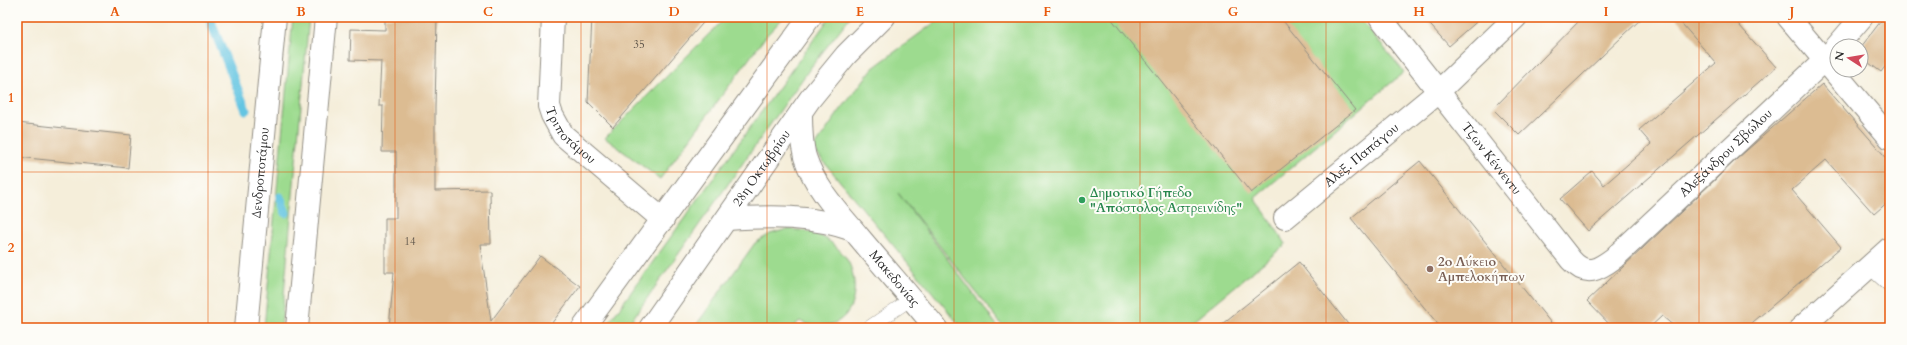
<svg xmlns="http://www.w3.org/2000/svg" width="1907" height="345" viewBox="0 0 1907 345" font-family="Cardo,serif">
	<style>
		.grass { fill: #9ddb8f; stroke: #64835d }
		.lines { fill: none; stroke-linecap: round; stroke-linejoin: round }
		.stream { stroke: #64c5e2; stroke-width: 9 }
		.building { fill: #dcbc92 }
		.service-casing { stroke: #908c82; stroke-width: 14 }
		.pedestrian-casing { stroke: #908c82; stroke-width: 20 }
		.minor-casing { stroke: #908c82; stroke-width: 24 }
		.secondary-casing { stroke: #908c82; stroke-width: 24 }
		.service { stroke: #fff; stroke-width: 13 }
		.pedestrian { stroke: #fff; stroke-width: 19 }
		.minor { stroke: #fff; stroke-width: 22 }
		.secondary { stroke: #fff; stroke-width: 22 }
		.grid { fill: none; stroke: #e8590c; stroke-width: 1; stroke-opacity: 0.55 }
		.leisure-dot { fill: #2e9e5b; stroke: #fdfcf7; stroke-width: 1.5 }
		.education-dot { fill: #8d6e63; stroke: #fdfcf7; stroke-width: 1.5 }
		.labels { text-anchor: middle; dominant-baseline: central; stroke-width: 4; stroke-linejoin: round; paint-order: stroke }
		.number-label { font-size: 11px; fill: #574f45 }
		.street-label { font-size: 13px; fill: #2b2b2b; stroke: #fdfcf7 }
		.leisure-label { font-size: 13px; font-weight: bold; fill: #27864d; stroke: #fdfcf7; text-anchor: start }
		.education-label { font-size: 13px; font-weight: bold; fill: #785e54; stroke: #fdfcf7; text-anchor: start }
		.neatline { fill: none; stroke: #e8590c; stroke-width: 1.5 }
		.grid-label { font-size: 13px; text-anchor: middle; font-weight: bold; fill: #e8590c }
	</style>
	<rect width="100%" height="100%" fill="#fdfcf7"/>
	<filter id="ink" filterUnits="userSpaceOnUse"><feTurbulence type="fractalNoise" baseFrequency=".025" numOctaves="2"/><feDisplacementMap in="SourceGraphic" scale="8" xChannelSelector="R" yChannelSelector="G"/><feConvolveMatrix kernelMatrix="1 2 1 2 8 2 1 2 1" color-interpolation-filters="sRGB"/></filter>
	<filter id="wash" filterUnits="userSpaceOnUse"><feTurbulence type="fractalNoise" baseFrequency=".012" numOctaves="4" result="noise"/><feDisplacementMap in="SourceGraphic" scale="16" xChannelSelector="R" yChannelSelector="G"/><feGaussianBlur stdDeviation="0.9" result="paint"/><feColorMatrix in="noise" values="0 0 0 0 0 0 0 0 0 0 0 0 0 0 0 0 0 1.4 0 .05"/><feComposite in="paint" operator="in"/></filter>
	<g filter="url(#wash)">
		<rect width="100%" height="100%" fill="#f5eeda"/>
		<g class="grass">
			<polygon points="293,17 309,17 281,328 264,328"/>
			<polygon points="726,17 784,17 766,36 660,179 605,138"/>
			<polygon points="830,17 850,17 811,67 626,328 605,328"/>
			<polygon points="942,17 1359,17 1404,72 1255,198 1286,244 1185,328 1004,328 898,193 999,328 962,328 813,149 839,112 873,68"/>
			<path d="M 787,229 C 796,230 805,230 814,233 C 828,238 842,250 849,263 C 860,287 855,323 823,326 C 815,327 807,325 800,321 L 791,328 L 694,328 L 755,243 L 770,234 Z"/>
		</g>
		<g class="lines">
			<g class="stream">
				<polyline points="209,17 246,110"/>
				<polyline points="280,197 286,213"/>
			</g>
		</g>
		<g id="blocks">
			<g class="building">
				<polygon points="385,17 437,17 435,108 435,191 490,190 491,244 480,244 491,321 540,256 580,286 548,328 389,328 394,272 385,272 385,218 396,218 396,152 382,152 383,106 379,106 381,61 350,60 351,29 385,30"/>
				<polygon points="592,17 708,17 613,127 588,102"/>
				<polygon points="1110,17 1280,17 1355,110 1251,193"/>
				<polygon points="1423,17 1482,17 1449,46"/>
				<polygon points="1583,17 1643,17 1519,135 1493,109"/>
				<polygon points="1676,17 1732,17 1776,67 1588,231 1560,199 1592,171 1604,185 1651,144 1639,130 1716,63"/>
				<polygon points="1884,17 1890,17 1890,60 1881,72 1861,57 1861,47"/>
				<polygon points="1822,84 1890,162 1890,200 1874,214 1826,160 1792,190 1841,247 1746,328 1676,328 1662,316 1649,328 1613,328 1587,301 1738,158"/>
				<polygon points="17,123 131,135 128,168 17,157"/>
				<polygon points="1420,161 1470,223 1555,328 1441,328 1351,218"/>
				<polygon points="1299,262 1351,328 1217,328"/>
			</g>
		</g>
	</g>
	<g filter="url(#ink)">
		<use href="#blocks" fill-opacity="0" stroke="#908c82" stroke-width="1"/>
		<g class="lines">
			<g class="service-casing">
				<polyline id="service" points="868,328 911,299"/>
			</g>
			<g class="pedestrian-casing">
				<polyline id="pedestrian" points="1871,265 1890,282"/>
			</g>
			<g class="minor-casing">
				<g id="minor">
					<path id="s1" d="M 553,17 L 549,106 L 552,115 L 563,135 L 663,220"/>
					<path id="s2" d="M 1380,17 L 1571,260 C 1586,277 1598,270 1614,258 L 1825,60 L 1862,17"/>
					<polyline points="1788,17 1890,138"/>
					<path id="s3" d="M 801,112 C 801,127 801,142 805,157 C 815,188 839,213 859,237 C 885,268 911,298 936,328"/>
					<path id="s4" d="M 1285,218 L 1438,92 L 1516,17"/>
					<path d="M 727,219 C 771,216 811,215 853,230"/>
					<polyline points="1801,328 1890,248"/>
				</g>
			</g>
			<g class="secondary-casing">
				<g id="secondary">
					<path id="s5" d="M 246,328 L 275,17"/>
					<polyline points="297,328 326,17"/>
					<polyline points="583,328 810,17"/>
					<path id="s6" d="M 650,328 L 810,99 L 846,55 L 884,17"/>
				</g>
			</g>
			<use href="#service" class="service"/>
			<use href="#pedestrian" class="pedestrian"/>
			<use href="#minor" class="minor"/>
			<use href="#secondary" class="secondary"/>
		</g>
	</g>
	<path class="grid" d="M 208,17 L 208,328M 395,17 L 395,328M 581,17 L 581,328M 767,17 L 767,328M 954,17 L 954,328M 1140,17 L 1140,328M 1326,17 L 1326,328M 1512,17 L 1512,328M 1699,17 L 1699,328M 17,172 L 1890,172"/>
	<circle class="leisure-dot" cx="1082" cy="200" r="4"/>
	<circle class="education-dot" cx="1430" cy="269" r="4"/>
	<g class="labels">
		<g class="number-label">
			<text x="639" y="44">35</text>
			<text x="410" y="241">14</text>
		</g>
		<g class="street-label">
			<text stroke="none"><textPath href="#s1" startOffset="126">Τριποτάμου</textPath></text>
			<text stroke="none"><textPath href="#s2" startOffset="512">Αλεξάνδρου Σβώλου</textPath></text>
			<text stroke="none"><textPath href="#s4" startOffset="99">Αλεξ. Παπάγου</textPath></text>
			<text stroke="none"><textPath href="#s2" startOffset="180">Τζων Κέννεντυ</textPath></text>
			<text stroke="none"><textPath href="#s6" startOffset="195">28η Οκτωβρίου</textPath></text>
			<text stroke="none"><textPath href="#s5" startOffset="156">Δενδροποτάμου</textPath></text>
			<text stroke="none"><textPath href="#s3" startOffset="197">Μακεδονίας</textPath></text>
		</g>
		<g class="leisure-label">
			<text x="1090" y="193">Δημοτικό Γήπεδο<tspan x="1090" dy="15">"Απόστολος Αστρεινίδης"</tspan></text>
		</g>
		<g class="education-label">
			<text x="1438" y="262">2ο Λύκειο<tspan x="1438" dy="15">Αμπελοκήπων</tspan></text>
		</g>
	</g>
	<rect width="1907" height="345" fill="none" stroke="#fdfcf7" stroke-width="44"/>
	<g transform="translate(1849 58) rotate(282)"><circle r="19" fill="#fdfcf7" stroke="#a9a8a5"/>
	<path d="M0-3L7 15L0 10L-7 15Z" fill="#d1495b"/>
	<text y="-6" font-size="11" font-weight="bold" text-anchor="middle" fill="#2b2b2b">N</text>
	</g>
	<rect x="22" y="22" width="1863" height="301" class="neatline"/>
	<g class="grid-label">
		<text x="115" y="16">A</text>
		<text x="301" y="16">B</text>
		<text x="488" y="16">C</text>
		<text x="674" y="16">D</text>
		<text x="860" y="16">E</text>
		<text x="1047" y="16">F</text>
		<text x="1233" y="16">G</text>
		<text x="1419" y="16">H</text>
		<text x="1606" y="16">I</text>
		<text x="1792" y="16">J</text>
		<text x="11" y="102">1</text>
		<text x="11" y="252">2</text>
	</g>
</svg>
